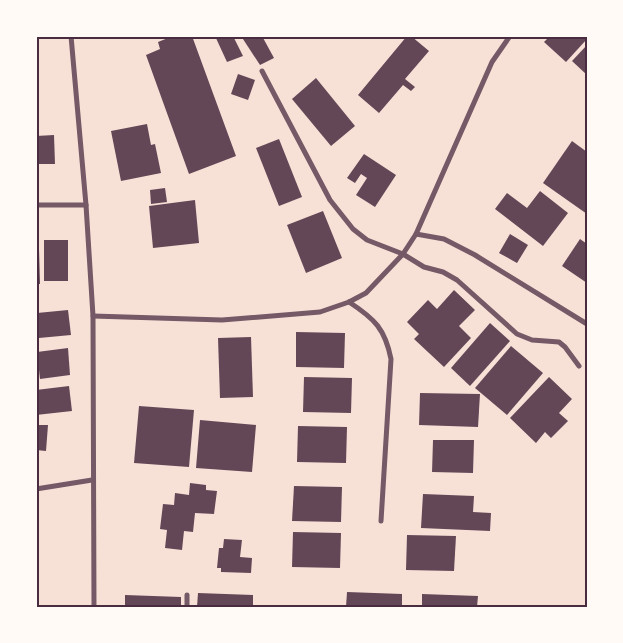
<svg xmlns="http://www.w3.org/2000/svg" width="623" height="643" viewBox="0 0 623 643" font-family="'Golos Text',sans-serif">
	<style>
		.building { fill: #644757 }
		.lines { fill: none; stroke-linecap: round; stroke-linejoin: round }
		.minor { stroke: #755966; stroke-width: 5 }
		.neatline { fill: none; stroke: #4a2c40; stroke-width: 2 }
	</style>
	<rect width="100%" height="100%" fill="#f7e1d7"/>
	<g class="building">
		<polygon points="173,36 192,36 236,156 189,174 146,55 160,49 158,42"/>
		<polygon points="215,36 233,36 243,56 227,62"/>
		<polygon points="241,36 262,36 274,58 260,65"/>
		<polygon points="407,36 411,36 429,51 405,79 415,87 411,91 403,85 379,113 358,95"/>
		<polygon points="550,36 587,36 587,39 566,62 544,42"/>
		<polygon points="587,45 587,75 572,61"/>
		<polygon points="238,74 255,80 248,100 231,94"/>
		<polygon points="316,78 355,126 331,146 292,99"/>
		<polygon points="147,124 151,145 155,144 161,173 121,181 111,131"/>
		<polygon points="54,135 55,164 36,164 36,136"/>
		<polygon points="279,139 302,197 279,206 256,148"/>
		<polygon points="572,141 587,152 587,214 543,183"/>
		<polygon points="364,154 396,175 375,207 356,195 367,178 361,174 355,183 347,178"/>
		<polygon points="165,188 167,202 151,204 150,190"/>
		<polygon points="540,191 568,213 543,246 495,209 507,193 527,208"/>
		<polygon points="195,200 199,243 153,248 149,206"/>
		<polygon points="323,211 342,258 306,273 287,225"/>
		<polygon points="510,234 528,245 517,263 499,253"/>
		<polygon points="580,239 587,244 587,283 562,266"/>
		<rect x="44" y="240" width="24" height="41"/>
		<polygon points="36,249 39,249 40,284 36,284"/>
		<polygon points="454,290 475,310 459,326 471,338 444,367 414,339 419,334 407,322 428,300 437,309"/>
		<polygon points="68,310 71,335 39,338 37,313"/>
		<polygon points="490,323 510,341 470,386 451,368"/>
		<polygon points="296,332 345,333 344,368 296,367"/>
		<polygon points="251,337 253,397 220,398 218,338"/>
		<polygon points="511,346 543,373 507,415 475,388"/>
		<polygon points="68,348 70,375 40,379 37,352"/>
		<polygon points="304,377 352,378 351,413 303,412"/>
		<polygon points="549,377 572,399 559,413 568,421 551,438 545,432 536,443 510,418"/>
		<polygon points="69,386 72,411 36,415 36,390"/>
		<polygon points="420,393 480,394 478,427 419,425"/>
		<polygon points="139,406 194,410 189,467 134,463"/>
		<polygon points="200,420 256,425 252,472 196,468"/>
		<polygon points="36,425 48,425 46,451 36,450"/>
		<polygon points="298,426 347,427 346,463 297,462"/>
		<polygon points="433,440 474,440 473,473 432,472"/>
		<polygon points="190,483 206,485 206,490 217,491 214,514 195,513 193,532 184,531 182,550 165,548 167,530 160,529 163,504 174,505 175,493 189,495"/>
		<polygon points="294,486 342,487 341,522 292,521"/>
		<polygon points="423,494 474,496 473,512 491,513 490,531 421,528"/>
		<polygon points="293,532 341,533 340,568 292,567"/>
		<polygon points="407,535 456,536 454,571 406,570"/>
		<polygon points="224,539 242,540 240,557 252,558 251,573 221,572 221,568 217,568 219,548 223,548"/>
		<polygon points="347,592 402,594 402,607 346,607"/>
		<polygon points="198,593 253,595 253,607 197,607"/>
		<polygon points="422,594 478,596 477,607 422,607"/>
		<polygon points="125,595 181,597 181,607 125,607"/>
	</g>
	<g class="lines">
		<g class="minor">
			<polyline points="71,36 86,205 93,316 94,607"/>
			<polyline points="262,71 330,200 353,229 367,240 403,254 424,267 443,272 457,280 517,334 532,340 559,342 565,347 579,366"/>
			<polyline points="36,205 86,205"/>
			<polyline points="416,234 444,239 475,255 587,324"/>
			<path d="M 349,302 C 375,319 385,329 391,359 L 381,521"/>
			<polyline points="93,316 222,320 320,312 349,302 366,293 403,254 416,234 492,62 510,36"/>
			<polyline points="36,489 92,480"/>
			<polyline points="187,607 187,595"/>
		</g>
	</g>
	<rect width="623" height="643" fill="none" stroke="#fffaf5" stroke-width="75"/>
	<rect x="38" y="38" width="548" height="568" class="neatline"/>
</svg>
